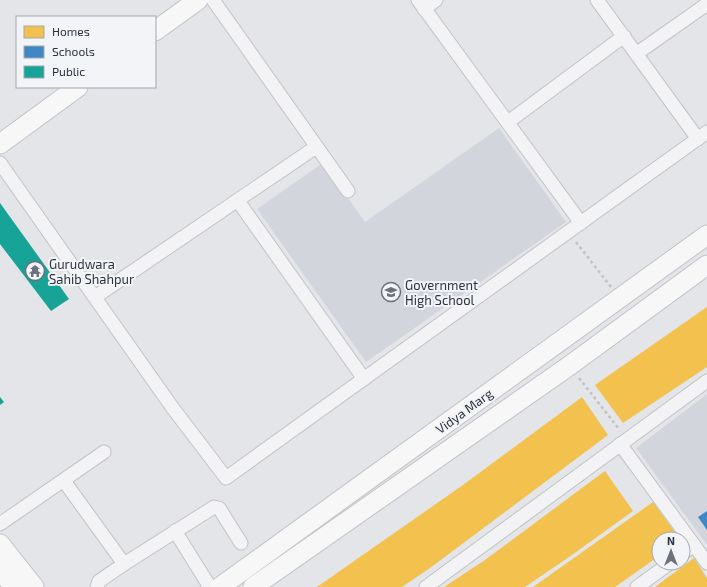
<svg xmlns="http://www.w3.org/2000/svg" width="707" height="587" viewBox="0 0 707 587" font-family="'Exo 2',sans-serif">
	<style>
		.built { fill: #d2d5db }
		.homes { fill: #f2c14e }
		.schools { fill: #3f88c5 }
		.public { fill: #17a398 }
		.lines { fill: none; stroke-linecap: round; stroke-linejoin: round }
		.street-casing { stroke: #c2c3c6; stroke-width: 15 }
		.secondary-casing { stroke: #c2c3c6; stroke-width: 21 }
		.path { stroke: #c1c3c7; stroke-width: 2.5; stroke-dasharray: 3 3; stroke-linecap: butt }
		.street { stroke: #f3f3f5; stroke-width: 13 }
		.secondary { stroke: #f7f7f7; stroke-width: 19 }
		.labels { text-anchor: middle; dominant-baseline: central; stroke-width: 4; stroke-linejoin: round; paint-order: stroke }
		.poi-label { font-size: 13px; fill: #2c3340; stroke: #f2f4f7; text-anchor: start }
		.street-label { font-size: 13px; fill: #2c3340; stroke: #f2f4f7 }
	</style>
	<rect width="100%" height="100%" fill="#e3e5e8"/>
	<g class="built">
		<polygon points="499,128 566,222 366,362 257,209 323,163 365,222"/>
		<polygon points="707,394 707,545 636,448"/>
	</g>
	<g class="homes">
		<polygon points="707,307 707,367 623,423 595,385"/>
		<polygon points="582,397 608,435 430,568 402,587 317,587 463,485"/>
		<polygon points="605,471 633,511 572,555 525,587 444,587 485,560"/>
		<polygon points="653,502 680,539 659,539 659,556 615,587 533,587"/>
		<polygon points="694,558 707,578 707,587 655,587"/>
	</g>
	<polygon class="schools" points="707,511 707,530 698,517"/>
	<g class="public">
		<polygon points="0,203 69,299 51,311 0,244"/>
		<polygon points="0,397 4,402 0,405"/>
	</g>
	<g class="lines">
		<g class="street-casing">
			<g id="street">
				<polyline points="213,0 348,191"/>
				<polyline points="418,0 581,223"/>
				<polyline points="597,0 698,139"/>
				<polyline points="424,9 436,0"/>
				<polyline points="636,54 707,4"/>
				<polyline points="508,122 624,36"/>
				<polyline points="0,163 172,407 226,478 707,132"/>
				<polyline points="238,201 364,379"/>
				<polyline points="95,297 316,147"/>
				<polyline points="620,444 707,563"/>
				<polyline points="64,481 124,564 214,507 219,508 241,543"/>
				<polyline points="0,524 104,452"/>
				<polyline points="175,531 208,584"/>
				<polyline points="683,553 694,545"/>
				<polyline points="97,587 99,581 124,564"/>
				<polyline points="426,587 707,381"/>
				<polyline points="637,587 670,563"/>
			</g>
		</g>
		<g class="secondary-casing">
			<g id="secondary">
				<polyline points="155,31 198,0"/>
				<polyline points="0,144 78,87"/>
				<polyline points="0,544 34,587"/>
				<polyline points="0,568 13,587"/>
				<polyline points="220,587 707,235"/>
				<polyline points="253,587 569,366 707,265"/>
			</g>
		</g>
		<g class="path">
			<polyline points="576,242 611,287"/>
			<polyline points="579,378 619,429"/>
		</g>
		<use href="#street" class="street"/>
		<use href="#secondary" class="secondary"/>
	</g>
	<defs>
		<g id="temple-ring" transform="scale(1)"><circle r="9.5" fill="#f2f4f7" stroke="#6c717b" stroke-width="1.5"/><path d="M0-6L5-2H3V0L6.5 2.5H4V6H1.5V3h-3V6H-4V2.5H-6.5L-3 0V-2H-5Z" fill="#6c717b"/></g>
		<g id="school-ring" transform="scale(1)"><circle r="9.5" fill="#f2f4f7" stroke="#6c717b" stroke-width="1.5"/><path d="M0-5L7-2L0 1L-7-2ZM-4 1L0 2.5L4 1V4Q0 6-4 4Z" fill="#6c717b"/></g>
	</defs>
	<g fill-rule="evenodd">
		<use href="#temple-ring" x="35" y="271"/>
		<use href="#school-ring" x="391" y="292"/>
	</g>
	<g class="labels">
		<g class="poi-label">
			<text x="49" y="264">Gurudwara<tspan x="49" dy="15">Sahib Shahpur</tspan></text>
			<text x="405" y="285">Government<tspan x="405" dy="15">High School</tspan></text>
		</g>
		<g class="street-label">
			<text transform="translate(464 411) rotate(-36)">Vidya Marg</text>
		</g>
	</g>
	<rect x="16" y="16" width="140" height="72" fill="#f2f4f7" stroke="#a3a7ae"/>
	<rect x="24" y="26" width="20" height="12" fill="#f2c14e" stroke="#a3a7ae"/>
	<text x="52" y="36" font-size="12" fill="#2c3340">Homes</text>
	<rect x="24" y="46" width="20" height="12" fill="#3f88c5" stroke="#a3a7ae"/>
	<text x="52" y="56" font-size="12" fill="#2c3340">Schools</text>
	<rect x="24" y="66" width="20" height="12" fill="#17a398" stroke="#a3a7ae"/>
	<text x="52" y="76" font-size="12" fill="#2c3340">Public</text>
	<g transform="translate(671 551)"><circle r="19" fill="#f2f4f7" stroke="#a3a7ae"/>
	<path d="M0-3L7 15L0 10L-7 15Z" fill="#6c717b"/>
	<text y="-6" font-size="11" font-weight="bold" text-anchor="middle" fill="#2c3340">N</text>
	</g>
</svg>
